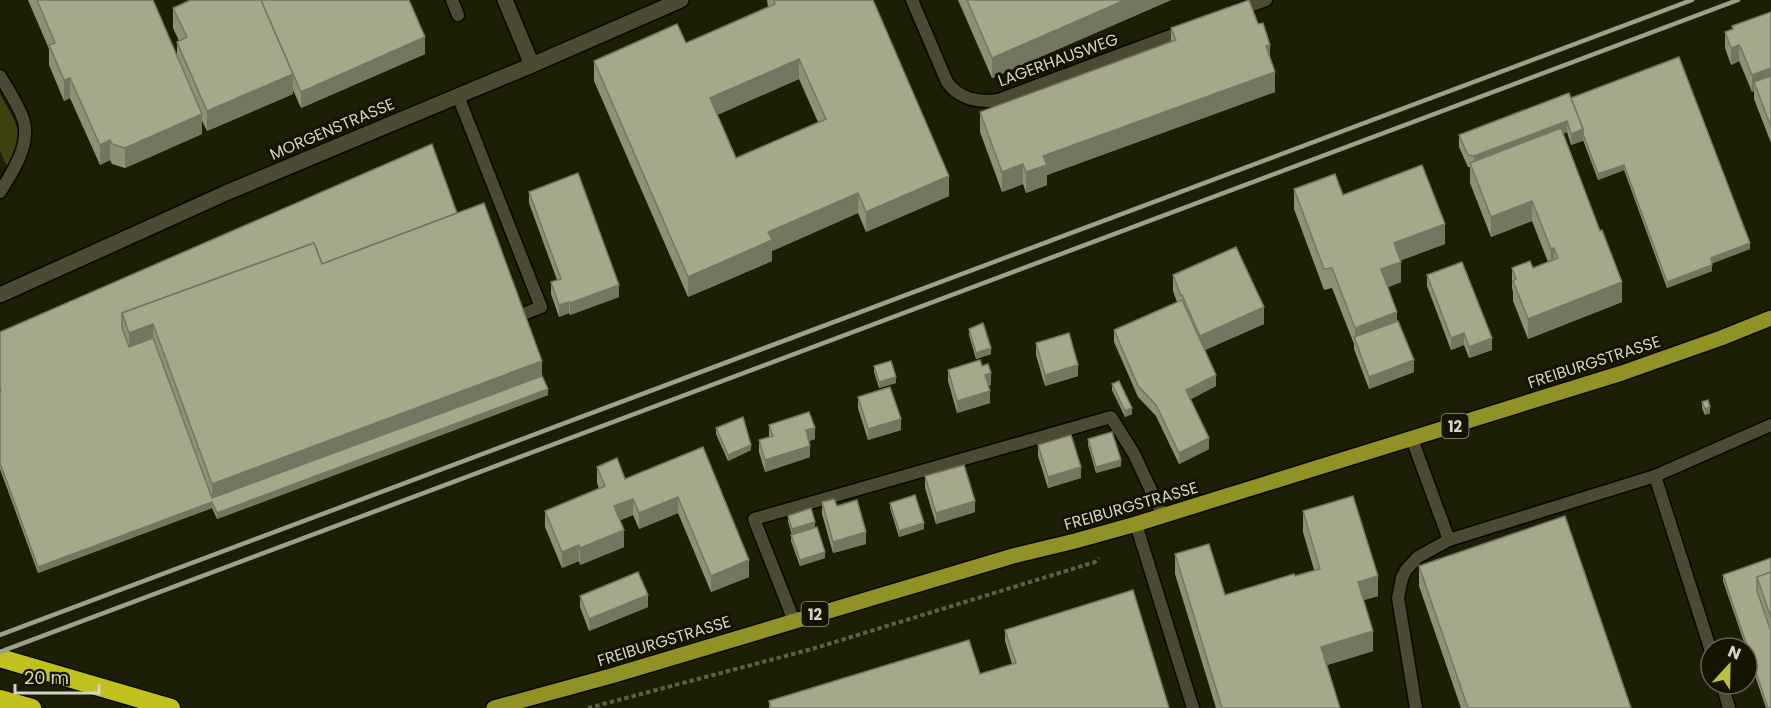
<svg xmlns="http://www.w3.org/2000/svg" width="1771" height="708" viewBox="0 0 1771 708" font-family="Poppins,sans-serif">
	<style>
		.green { fill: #404110 }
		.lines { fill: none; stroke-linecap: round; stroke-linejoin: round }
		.lane-casing { stroke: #080800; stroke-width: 15 }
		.street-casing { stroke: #080800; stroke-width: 18 }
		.primary-casing { stroke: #080800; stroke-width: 18 }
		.highway-casing { stroke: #080800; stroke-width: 21 }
		.path { stroke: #5e5f4a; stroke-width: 4; stroke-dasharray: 4.5 3; stroke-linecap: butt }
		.lane { stroke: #4a4b32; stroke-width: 12 }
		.street { stroke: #4a4b32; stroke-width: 15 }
		.primary { stroke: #919226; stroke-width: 15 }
		.highway { stroke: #c0c11e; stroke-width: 18 }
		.rail { stroke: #9e9f8d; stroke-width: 4.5 }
		.wall { fill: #8f9078; fill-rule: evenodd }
		.shaded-wall { fill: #747662 }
		.building { fill: #a6a88c; stroke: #747662; stroke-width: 1.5; fill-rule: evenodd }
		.labels { text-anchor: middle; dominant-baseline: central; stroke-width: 6; stroke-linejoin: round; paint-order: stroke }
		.shield { fill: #141401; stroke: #9a9a8a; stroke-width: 1.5 }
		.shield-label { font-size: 15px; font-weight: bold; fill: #d3d4c5 }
		.street-label { font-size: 16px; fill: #d3d4c5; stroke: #141401 }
	</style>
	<rect width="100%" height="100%" fill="#1d1e06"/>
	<path class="green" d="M 0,94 C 17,125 27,133 7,166 L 0,151 Z"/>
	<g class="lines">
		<g class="lane-casing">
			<g id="lane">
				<polyline points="452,0 458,15"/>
				<path d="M 912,0 L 947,82 C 959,99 979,103 998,100 L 1186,30"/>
				<polyline points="1236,11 1266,0"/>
				<path d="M 0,76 C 7,88 21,109 24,122 C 30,146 12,173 0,192"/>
				<polyline points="458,96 541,307 526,313"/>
				<polyline points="1412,439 1449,540 1655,476 1771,425"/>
				<polyline points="1655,476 1711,651"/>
				<polyline points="1136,524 1193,708"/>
				<polyline points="794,621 754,519 1111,417 1134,454 1163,516"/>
				<polyline points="1722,684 1729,708"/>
				<polyline points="1416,708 1398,598 1402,578 1406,570 1418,557 1449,540"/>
			</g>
		</g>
		<g class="street-casing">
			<g id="street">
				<polyline points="505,0 532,65"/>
				<polyline points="0,295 228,192 532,65 681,0"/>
			</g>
		</g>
		<g class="primary-casing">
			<polyline id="primary" points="494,708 611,676 1013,556 1075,541 1136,524 1622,373 1721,338 1771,318"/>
		</g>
		<g class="highway-casing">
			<g id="highway">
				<polyline points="0,658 171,708"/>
				<polyline points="0,699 32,708"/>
			</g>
		</g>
		<polyline class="path" points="588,708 812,649 1095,562 1099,558"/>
		<use href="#lane" class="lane"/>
		<use href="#street" class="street"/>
		<use href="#primary" class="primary"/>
		<use href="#highway" class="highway"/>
		<g class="rail">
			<polyline points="0,635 1692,0"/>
			<polyline points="0,652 1738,0"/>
		</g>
	</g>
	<g class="wall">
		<polygon points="28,0 153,0 177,55 177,42 179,41 173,28 173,8 189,0 409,0 425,54 301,108 293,90 293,94 207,131 202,121 202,134 125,168 112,164 110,160 100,165 70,98 64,101 49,65 49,49"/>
		<path d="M 767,0 L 873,0 L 949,196 L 866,232 L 858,213 L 772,251 L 772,261 L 688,297 L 594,81 L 594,61 L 686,43 L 768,7 ZM 799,79 L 818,122 L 736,158 L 717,115 Z"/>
		<polygon points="958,0 1171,0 992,78"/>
		<polygon points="1771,12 1771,143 1754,99 1754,91 1752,92 1740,63 1739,61 1731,65 1725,48 1725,32 1732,29 1732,26"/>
		<polygon points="1171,28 1270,58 1275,92 1047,175 1047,185 1026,193 1023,184 1002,192 980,132 980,112 1171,42"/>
		<polygon points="1571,98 1750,249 1712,263 1712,271 1667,288 1624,170 1598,180 1583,140 1571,145 1567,132 1563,134 1622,302 1528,339 1513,301 1513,292 1512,288 1512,268 1533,268 1548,262 1532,221 1491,237 1470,183 1470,167 1468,167 1459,147 1459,135"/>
		<polygon points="1294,189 1343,195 1445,244 1401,260 1401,282 1388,287 1397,321 1414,372 1369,389 1354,349 1354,344 1332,288 1324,290 1294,209"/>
		<polygon points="529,192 619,297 570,315 569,313 559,317 551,294 551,282 557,280 529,203"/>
		<polygon points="457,213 542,376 548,395 217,519 212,508 38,573 0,469 0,332"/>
		<polygon points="1173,275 1264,324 1205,350 1216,386 1190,399 1209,449 1179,464 1156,416 1138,397 1114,342 1114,330 1177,302 1173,291"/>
		<polygon points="1427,275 1492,350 1469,358 1464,345 1451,350 1427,286"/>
		<polygon points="969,329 991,354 976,359 969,335"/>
		<polygon points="1036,343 1078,376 1045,386 1036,355"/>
		<polygon points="874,366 896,383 879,388 874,372"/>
		<polygon points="982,366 991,385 988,386 990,403 957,413 948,381 948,370"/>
		<polygon points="1112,384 1132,414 1125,417 1112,390"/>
		<polygon points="858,397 901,430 868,440 858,408"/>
		<polygon points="1702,402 1710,413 1705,415 1702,408"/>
		<polygon points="769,425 815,439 809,441 810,457 765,472 759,452 759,440 769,437"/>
		<polygon points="716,428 751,450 728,461 716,434"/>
		<polygon points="1088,439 1121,466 1096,473 1088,445"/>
		<polygon points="1038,445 1081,478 1048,488 1038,456"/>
		<polygon points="703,447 749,577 711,592 678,513 639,529 633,515 620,520 624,547 580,565 579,561 562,568 545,527 545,511 599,489 597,483 597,467 625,479"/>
		<polygon points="925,476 975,512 936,524 925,488"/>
		<polygon points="822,502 837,506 866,544 833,553 822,514"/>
		<polygon points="890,503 924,529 899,537 890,508"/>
		<polygon points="811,508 792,535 788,522 788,516"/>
		<polygon points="1303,511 1378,596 1363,600 1373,651 1327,665 1340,708 1216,708 1175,574 1175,554 1225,595 1314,570 1303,532"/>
		<polygon points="791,535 825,558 800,566 791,541"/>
		<polygon points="1771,558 1771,708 1766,708 1747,652 1747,648 1746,648 1723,581 1723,575"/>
		<polygon points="1419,566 1631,708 1461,708 1419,586"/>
		<polygon points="580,596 648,607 589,631 580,607"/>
		<polygon points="1005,630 1169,708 769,708 769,701 980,674 1012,664 1005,641"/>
	</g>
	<g class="shaded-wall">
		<polygon points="1125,0 1171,0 992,78 992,58"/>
		<polygon points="425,37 425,54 301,108 301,92"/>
		<polygon points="1270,45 1270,65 1266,46"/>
		<polygon points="1739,45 1739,61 1731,65 1731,48"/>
		<polygon points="799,59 799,79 710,118 710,98"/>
		<polygon points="1771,68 1771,85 1754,82 1754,91 1752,92 1752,75"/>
		<polygon points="1275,72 1275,92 1047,175 1047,185 1026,193 1026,172 1043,156"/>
		<polygon points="293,74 293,94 207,131 207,111"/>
		<polygon points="70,78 70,98 64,101 64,80"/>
		<polygon points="202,114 202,134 125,168 125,148"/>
		<polygon points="1567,121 1567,132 1474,168 1474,156"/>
		<polygon points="1583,129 1583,141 1571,145 1571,134"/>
		<polygon points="110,140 110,160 100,165 100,145"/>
		<polygon points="1023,164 1023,184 1002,192 1002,172"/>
		<polygon points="1624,165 1624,170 1598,180 1598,174"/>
		<polygon points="949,176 949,196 866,232 866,212"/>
		<polygon points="858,193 858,213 772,251 772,261 688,297 688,277 768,232"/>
		<polygon points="1532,201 1532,221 1491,237 1491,217"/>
		<polygon points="1445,224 1445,244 1394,263 1394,243"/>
		<polygon points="1750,243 1750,249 1711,264 1711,258"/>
		<polygon points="1554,248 1554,268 1551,269 1551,249"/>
		<polygon points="1401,262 1401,282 1381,290 1381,269"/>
		<polygon points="1712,265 1712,271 1667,288 1667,282"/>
		<polygon points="1622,282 1622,302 1528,339 1528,319"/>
		<polygon points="619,285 619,297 570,315 570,303"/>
		<polygon points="569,302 569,313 559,317 559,305"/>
		<polygon points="1264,307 1264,324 1200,352 1200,336"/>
		<polygon points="1397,312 1397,332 1355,341 1355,328"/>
		<polygon points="153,324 153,344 129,353 129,333"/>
		<polygon points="1464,333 1464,345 1451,350 1451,338"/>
		<polygon points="1492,338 1492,350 1469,358 1469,347"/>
		<polygon points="991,348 991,354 976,359 976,353"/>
		<polygon points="1414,360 1414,372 1369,389 1369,377"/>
		<polygon points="542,361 542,382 212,504 212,508 38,573 38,567 212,502 212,484"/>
		<polygon points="1078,365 1078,376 1045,386 1045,375"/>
		<polygon points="991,373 991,385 985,387 985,375"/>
		<polygon points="1216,375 1216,386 1186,402 1186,390"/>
		<polygon points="896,377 896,383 879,388 879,382"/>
		<polygon points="548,389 548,395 217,519 217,513"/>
		<polygon points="990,391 990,403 957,413 957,401"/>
		<polygon points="1710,407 1710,413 1705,415 1705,409"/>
		<polygon points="1132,408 1132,414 1125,417 1125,411"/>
		<polygon points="901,419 901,430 868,440 868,429"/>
		<polygon points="815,428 815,439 806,442 806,430"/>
		<polygon points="1209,438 1209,449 1179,464 1179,453"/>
		<polygon points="751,445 751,450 728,461 728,455"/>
		<polygon points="810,446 810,457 765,472 765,460"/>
		<polygon points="1121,460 1121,466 1096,473 1096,467"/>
		<polygon points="1081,467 1081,478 1048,488 1048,477"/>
		<polygon points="678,497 678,513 639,529 639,513"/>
		<polygon points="633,499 633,515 614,523 614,506"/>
		<polygon points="975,501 975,512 936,524 936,513"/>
		<polygon points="815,522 815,527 792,535 792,529"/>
		<polygon points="924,523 924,529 899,537 899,531"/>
		<polygon points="624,530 624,547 580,565 580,548"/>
		<polygon points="866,532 866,544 833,553 833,542"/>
		<polygon points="579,545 579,561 562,568 562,552"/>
		<polygon points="825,552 825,558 800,566 800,560"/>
		<polygon points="749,560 749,577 711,592 711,576"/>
		<polygon points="1378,576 1378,596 1358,602 1358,582"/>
		<polygon points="648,595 648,607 589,631 589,619"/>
		<polygon points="1373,631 1373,651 1321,667 1321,647"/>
	</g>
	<g class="building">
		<polygon points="37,0 153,0 202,114 125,148 112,144 110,140 100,145 70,78 64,80 49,45 55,43"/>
		<polygon points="191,0 261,0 293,74 207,111 177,42 187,37 173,8"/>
		<polygon points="261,0 409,0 425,37 301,92"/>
		<path d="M 774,0 L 873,0 L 949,176 L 866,212 L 858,193 L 768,232 L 772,240 L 688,277 L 594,61 L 677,24 L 686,43 L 775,4 ZM 799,59 L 826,119 L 736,158 L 710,98 Z"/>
		<polygon points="967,0 1125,0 992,58"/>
		<polygon points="1249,0 1258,24 1263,23 1270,45 1266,46 1275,72 1043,156 1047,165 1026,172 1023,164 1002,172 980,112 1176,40 1171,28"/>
		<polygon points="1771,12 1771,68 1752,75 1740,46 1739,45 1731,48 1725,32 1733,29 1732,26"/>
		<polygon points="1679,57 1750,243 1711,258 1712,265 1667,282 1624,165 1598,174 1583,134 1583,129 1571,98"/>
		<polygon points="1771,76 1771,127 1754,82"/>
		<polygon points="1569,93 1583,129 1571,134 1567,121 1474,156 1468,155 1459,135"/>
		<polygon points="1561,128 1600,231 1602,230 1622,282 1528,319 1513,281 1516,279 1512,268 1530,261 1533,268 1558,258 1554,248 1551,249 1532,201 1491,217 1470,163"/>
		<polygon points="432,144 457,213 322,264 314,243 122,313 122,328 129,347 153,338 212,498 542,376 548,389 217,513 212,502 38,567 0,463 0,392 1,391 0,388 0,332"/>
		<polygon points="1422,165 1445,224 1394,243 1401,262 1381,269 1397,312 1355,328 1332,268 1324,269 1294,189 1335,174 1343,195"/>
		<polygon points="578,173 619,285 570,303 569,302 559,305 551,282 561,279 529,192"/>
		<polygon points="484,203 542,361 212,484 153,324 129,333 122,313 314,243 322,264"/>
		<polygon points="1236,247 1264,307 1200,336 1182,295 1181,296 1173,275"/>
		<polygon points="1462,262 1492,338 1469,347 1464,333 1451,338 1427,275"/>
		<polygon points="1182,300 1216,375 1186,390 1209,438 1179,453 1156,405 1138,386 1114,330"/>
		<polygon points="1398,321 1414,360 1369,377 1354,337"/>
		<polygon points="983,323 991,348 976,353 969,329"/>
		<polygon points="1069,333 1078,365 1045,375 1036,343"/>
		<polygon points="980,360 982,366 988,364 991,373 985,375 990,391 957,401 948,370"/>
		<polygon points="891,361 896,377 879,382 874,366"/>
		<polygon points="1119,381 1132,408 1125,411 1112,384"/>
		<polygon points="890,387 901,419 868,429 858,397"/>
		<polygon points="1708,400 1710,407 1705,409 1702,402"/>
		<polygon points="809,412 815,428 806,430 810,446 765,460 759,440 773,436 769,425"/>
		<polygon points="743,417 751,445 728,455 716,428"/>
		<polygon points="1112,432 1121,460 1096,467 1088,439"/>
		<polygon points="1071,435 1081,467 1048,477 1038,445"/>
		<polygon points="703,447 749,560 711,576 678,497 639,513 633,499 614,506 624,530 580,548 579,545 562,552 545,511 605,486 597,467 617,458 625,479"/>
		<polygon points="964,465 975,501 936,513 925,476"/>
		<polygon points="915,495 924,523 899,531 890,503"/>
		<polygon points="1353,496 1378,576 1358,582 1373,631 1321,647 1340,708 1222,708 1175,554 1209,544 1225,595 1294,574 1295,576 1320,569 1303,511"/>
		<polygon points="834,499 837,506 857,500 866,532 833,542 822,502"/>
		<polygon points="811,508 815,522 792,529 788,516"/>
		<polygon points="1565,516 1631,708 1468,708 1419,566"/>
		<polygon points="817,527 825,552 800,560 791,535"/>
		<polygon points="1771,558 1771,572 1757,577 1757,591 1771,632 1771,708 1768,708 1723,575"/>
		<polygon points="638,572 648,595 589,619 580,596"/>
		<polygon points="1771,572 1771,618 1757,577"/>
		<polygon points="1133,590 1169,708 771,708 769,701 969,640 980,674 1016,663 1005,630"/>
	</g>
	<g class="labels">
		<g class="shield">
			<rect x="1441.5" y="414" width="27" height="24" rx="4.5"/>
			<rect x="801.5" y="602" width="27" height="24" rx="4.5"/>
		</g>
		<g class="shield-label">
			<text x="1455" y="426">12</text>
			<text x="815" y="614">12</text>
		</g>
		<g class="street-label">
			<text transform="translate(1058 60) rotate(-20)">LAGERHAUSWEG</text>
			<text transform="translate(332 129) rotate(-23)">MORGENSTRASSE</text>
			<text transform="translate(1594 362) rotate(-18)">FREIBURGSTRASSE</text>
			<text transform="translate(1131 506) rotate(-16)">FREIBURGSTRASSE</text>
			<text transform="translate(664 641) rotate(-17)">FREIBURGSTRASSE</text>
		</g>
	</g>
	<g transform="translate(1729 666) rotate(22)"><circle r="28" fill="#141401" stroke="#60614f" stroke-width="1.5"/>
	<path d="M0-4.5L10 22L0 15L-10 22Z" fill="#bdbf43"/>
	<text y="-9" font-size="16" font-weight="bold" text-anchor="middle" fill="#d3d4c5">N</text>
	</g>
	<path d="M15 684v9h84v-9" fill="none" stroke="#d3d4c5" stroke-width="3"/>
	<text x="24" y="684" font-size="18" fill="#d3d4c5" stroke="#141401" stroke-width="4.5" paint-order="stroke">20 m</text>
</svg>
